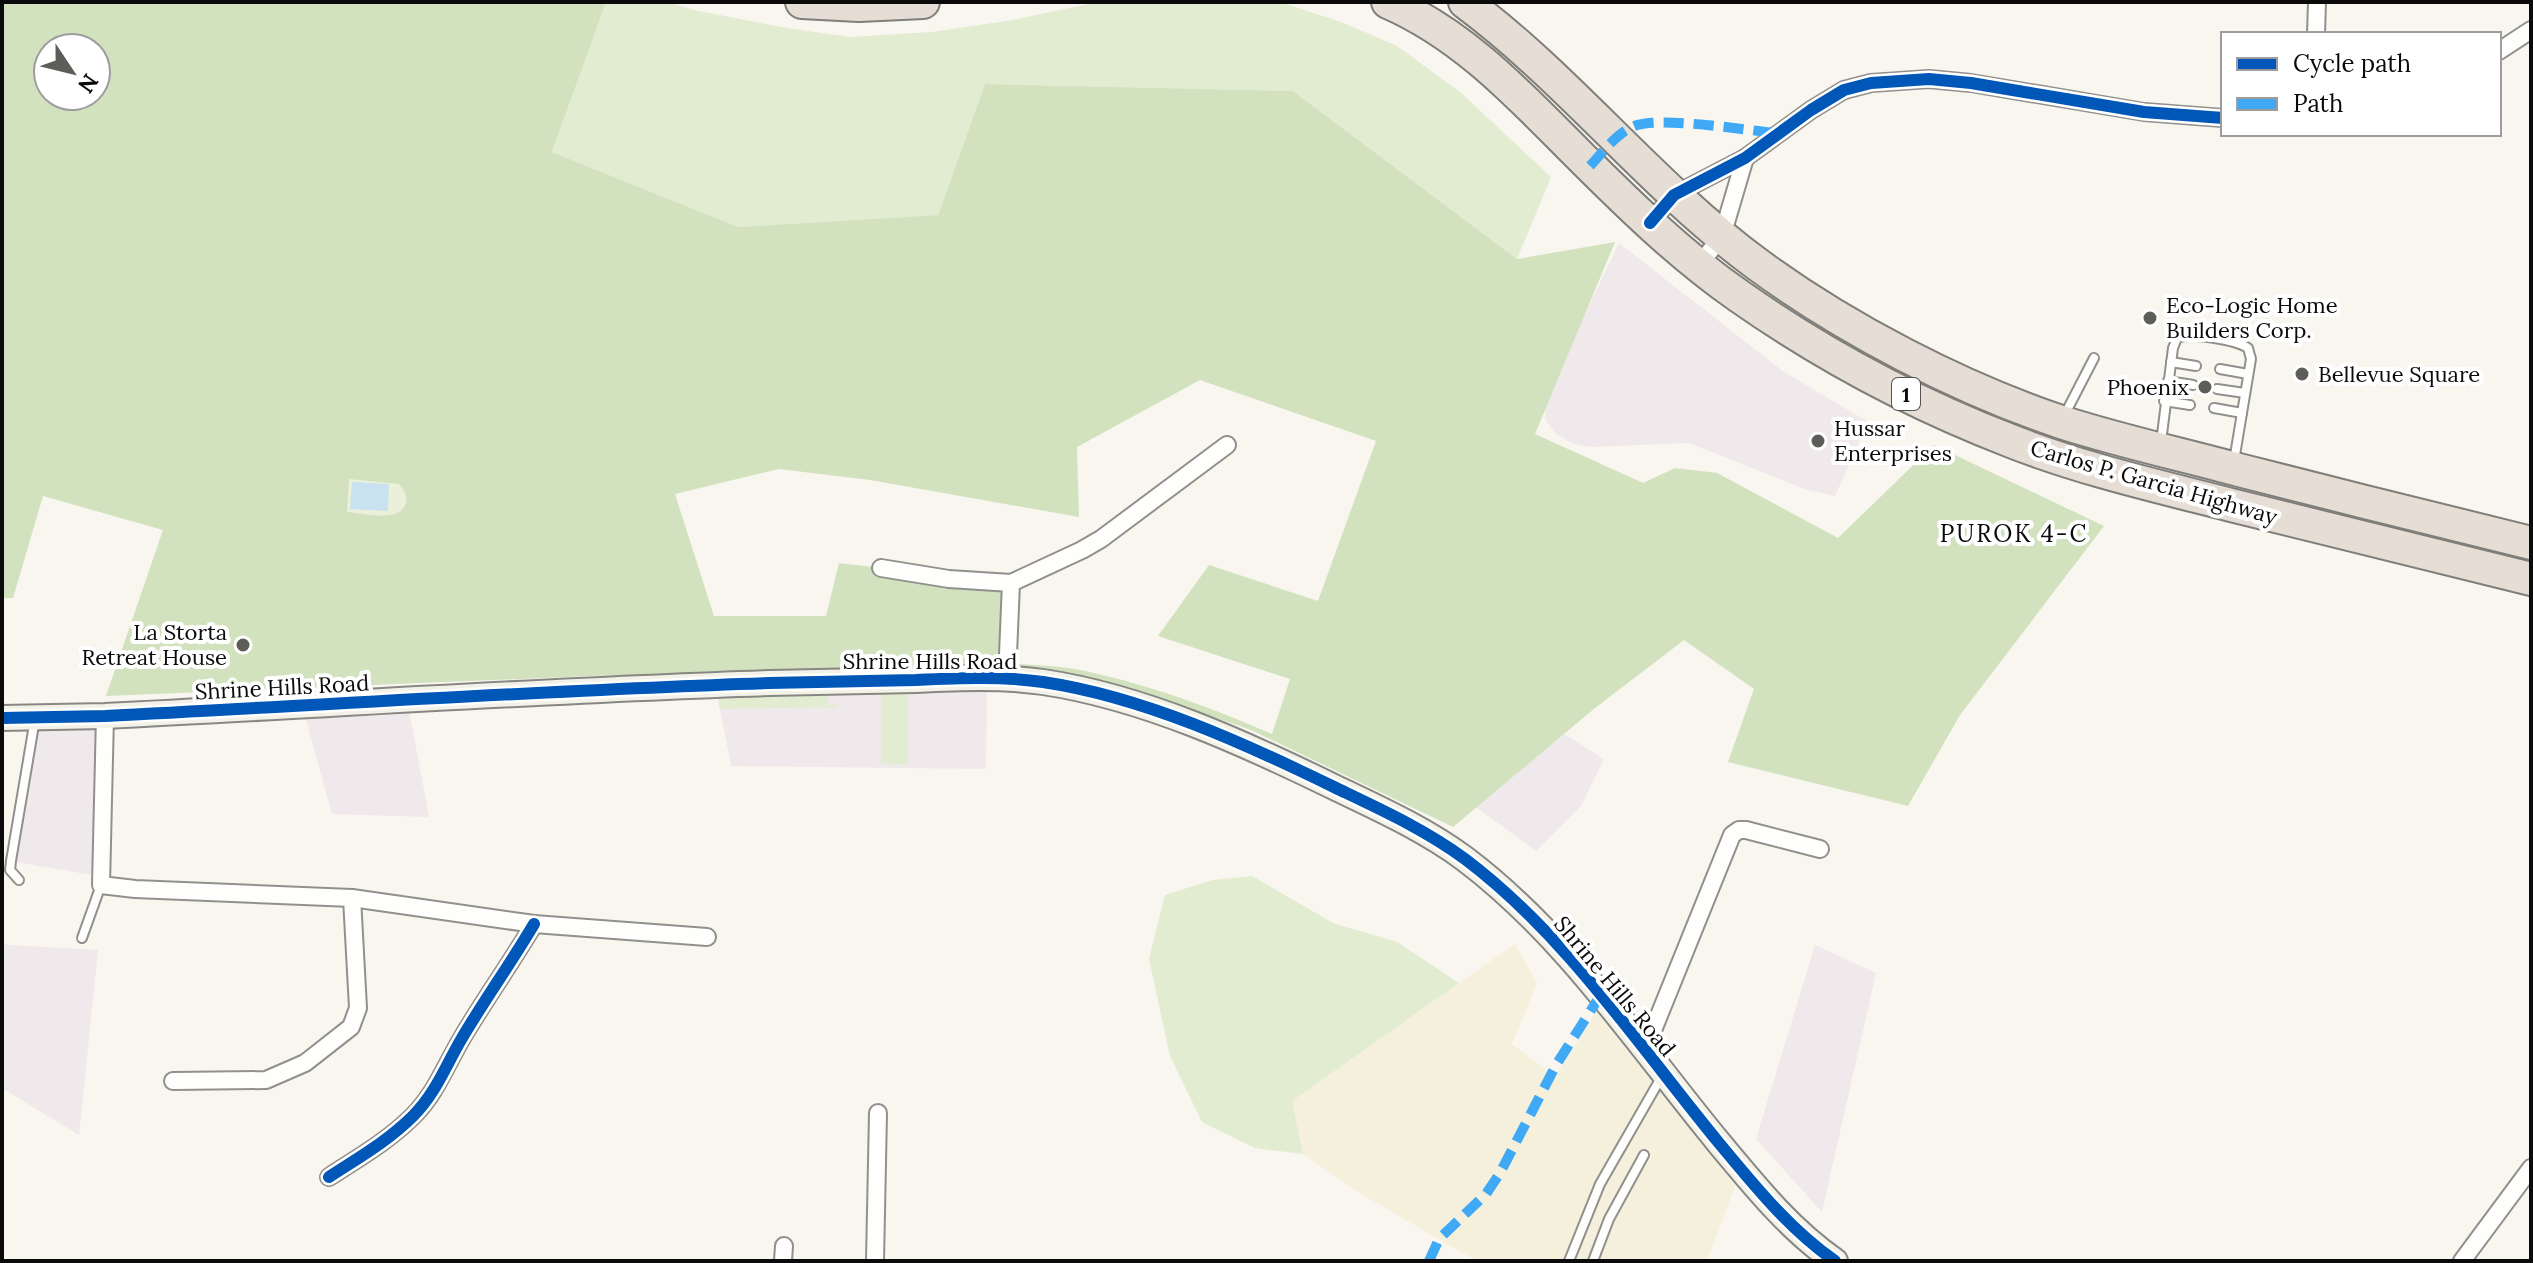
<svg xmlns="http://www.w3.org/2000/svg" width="2533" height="1263" viewBox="0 0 2533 1263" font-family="Lora,serif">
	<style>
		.industrial { fill: #efe9eb }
		.farmland { fill: #f4f0db }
		.green { fill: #e1ecd0 }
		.forest { fill: #d2e2bf; fill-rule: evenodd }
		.pitch { fill: #eaf0d9 }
		.water { fill: #c8e2ef }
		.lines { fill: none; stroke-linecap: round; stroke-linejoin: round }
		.lane-casing { stroke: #91908d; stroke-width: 12 }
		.street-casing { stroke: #91908d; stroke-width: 20 }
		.secondary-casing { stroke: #888783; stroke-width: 28 }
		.highway-casing { stroke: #7e7e7a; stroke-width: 36 }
		.lane { stroke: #fefefc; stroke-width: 8 }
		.street { stroke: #fefefc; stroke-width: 16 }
		.secondary { stroke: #f3f2e8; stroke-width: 24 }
		.highway { stroke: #e6ddd5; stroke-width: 32 }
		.quiet { stroke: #3fa9f5; stroke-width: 10; stroke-dasharray: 20 10; stroke-linecap: butt }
		.cycleway-casing { stroke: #fff; stroke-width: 17 }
		.cycleway { stroke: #0057b8; stroke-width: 12 }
		.poi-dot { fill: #5d5d5a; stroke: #fff; stroke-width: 3 }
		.labels { text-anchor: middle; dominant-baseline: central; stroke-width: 8; stroke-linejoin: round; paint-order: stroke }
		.shield { fill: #fff; stroke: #545454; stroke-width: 2 }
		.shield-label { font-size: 20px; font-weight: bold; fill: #0a0a0a }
		.poi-label { font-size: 22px; fill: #0a0a0a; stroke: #fff; text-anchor: start }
		.street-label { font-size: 22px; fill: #0a0a0a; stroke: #fff }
		.neighbourhood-label { font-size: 24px; letter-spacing: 2px; fill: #0a0a0a; stroke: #fff }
	</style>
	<rect width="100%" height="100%" fill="#f8f6ee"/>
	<g class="industrial">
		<polygon points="1619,243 1784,372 1868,422 1835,496 1807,490 1689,443 1589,447 1571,443 1555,433 1546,421 1544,400"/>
		<polygon points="987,687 986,769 731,766 718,698"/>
		<polygon points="409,710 429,817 332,814 305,716"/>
		<polygon points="101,720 98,876 15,862 37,721"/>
		<polygon points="1564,734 1604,759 1581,806 1536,851 1476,807"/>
		<polygon points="2,942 8,945 98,950 79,1135 2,1088"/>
		<polygon points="1815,945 1876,973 1822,1212 1756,1139"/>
	</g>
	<polygon class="farmland" points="1515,944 1537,983 1512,1044 1555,1077 1596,1012 1735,1186 1707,1261 1477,1261 1361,1194 1303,1154 1292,1101"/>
	<g class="green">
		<polygon points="606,2 667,2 694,10 780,27 850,37 932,32 1013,20 1098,2 1280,2 1341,22 1397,46 1460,92 1551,177 1517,259 1293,91 985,84 938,215 738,227 552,152"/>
		<polygon points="908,690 908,764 881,764 882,691"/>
		<polygon points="828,694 828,705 837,705 836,707 720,709 718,698"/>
		<polygon points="1252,876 1333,923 1397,942 1459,983 1292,1101 1303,1154 1255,1148 1202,1122 1170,1056 1149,959 1165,895 1213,880"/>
	</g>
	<path class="forest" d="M 2,2 L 606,2 L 552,152 L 738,227 L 938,215 L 985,84 L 1293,91 L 1517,259 L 1615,242 L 1535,434 L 1643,483 L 1675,468 L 1717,473 L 1838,538 L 1934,445 L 2104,526 L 1960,715 L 1908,806 L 1728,762 L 1754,689 L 1684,640 L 1595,708 L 1453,827 L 1251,730 L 1131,688 L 1059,672 L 991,667 L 590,676 L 106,696 L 163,530 L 43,496 L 13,598 L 2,598 ZM 48,48 L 96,48 L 96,96 L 48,96 ZM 1200,380 L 1376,441 L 1318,601 L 1209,565 L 1158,636 L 1290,679 L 1272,734 C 1210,707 1142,682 1075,669 C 1053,665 1030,665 1008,663 L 1011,583 L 839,563 L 826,616 L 714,616 L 675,494 L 779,469 L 870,480 L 1079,517 L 1077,447 Z"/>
	<path class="pitch" d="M 349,479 L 399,484 C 404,490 407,494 406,502 C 402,524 362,513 347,512 Z"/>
	<polygon class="water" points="352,482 389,484 388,511 350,509"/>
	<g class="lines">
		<g class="lane-casing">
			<g id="lane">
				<polyline points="2171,362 2196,366"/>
				<polyline points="2220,369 2248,374"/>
				<polyline points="2168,381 2193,385"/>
				<polyline points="2217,389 2245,393"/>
				<polyline points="2164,401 2190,405"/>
				<polyline points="2214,408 2242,413"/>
				<polyline points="2065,414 2094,358"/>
				<path d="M 2161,442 L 2173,348 L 2177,338 C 2190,332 2236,340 2248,348 L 2251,359 L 2234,461"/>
				<polyline points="19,880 10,870 11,861 35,719"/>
				<polyline points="82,938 101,885"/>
				<polyline points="1569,1261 1600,1184 1662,1076"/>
				<polyline points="1593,1261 1609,1219 1644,1155"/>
			</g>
		</g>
		<g class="street-casing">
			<g id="street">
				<polyline points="2316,34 2317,2"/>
				<polyline points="2499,51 2531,30"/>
				<polyline points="1650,223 1674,195 1745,158 1811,110 1844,90 1871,83 1929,79 1971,83 2144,112 2223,118"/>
				<polyline points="1699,265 1722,236 1745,158"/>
				<polyline points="881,568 949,579 1011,583 1082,550 1101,539 1227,445"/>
				<polyline points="1007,678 1011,583"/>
				<polyline points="105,716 101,885 135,889 352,898 534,924 707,937"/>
				<polyline points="1645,1050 1732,835 1739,830 1746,830 1820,849"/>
				<polyline points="173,1081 266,1080 305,1063 351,1027 358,1008 352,898"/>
				<path d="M 329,1177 C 358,1158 388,1141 413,1116 C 436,1093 446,1065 462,1038 C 485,999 511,963 534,924"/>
				<polyline points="783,1261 784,1246"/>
				<polyline points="875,1261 878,1113"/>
				<polyline points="2462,1261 2531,1168"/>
			</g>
		</g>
		<g class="secondary-casing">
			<path id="secondary" d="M 2,718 L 105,716 C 326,705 548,690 769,683 C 818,682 867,681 916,680 C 958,678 1001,676 1043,682 C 1144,697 1246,744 1336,788 C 1380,809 1426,830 1465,859 C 1566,935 1639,1046 1719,1143 C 1754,1185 1789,1229 1835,1261"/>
		</g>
		<g class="highway-casing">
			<g id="highway">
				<polyline points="802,2 859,5 923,2"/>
				<path d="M 1388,2 C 1464,35 1519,95 1577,153 C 1627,203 1680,255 1739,296 C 1823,355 1915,404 2011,441 C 2082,469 2157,486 2231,505 C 2331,530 2431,555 2531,579"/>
				<path d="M 1465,2 C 1570,80 1651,186 1757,264 C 1844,328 1959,388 2061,422 C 2120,441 2180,454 2239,470 C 2336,495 2434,519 2531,543"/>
			</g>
		</g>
		<use href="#lane" class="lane"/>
		<use href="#street" class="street"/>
		<use href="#secondary" class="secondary"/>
		<use href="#highway" class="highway"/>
		<g class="quiet">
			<path d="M 1590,166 C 1603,152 1618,131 1637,125 C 1664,117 1745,130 1776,133"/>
			<polyline points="1429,1261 1439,1239 1486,1194 1500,1173 1556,1065 1600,996"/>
		</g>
		<g class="cycleway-casing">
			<g id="cycleway">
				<polyline points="1650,223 1674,195 1745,158 1811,110 1844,90 1871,83 1929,79 1971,83 2144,112 2223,118"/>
				<path d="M 2,718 L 105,716 C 326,705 548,690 769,683 C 818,682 867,681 916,680 C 958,678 1001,676 1043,682 C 1144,697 1246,744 1336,788 C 1380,809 1426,830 1465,859 C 1566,935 1639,1046 1719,1143 C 1754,1185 1789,1229 1835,1261"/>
				<path d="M 329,1177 C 358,1158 388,1141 413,1116 C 436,1093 446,1065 462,1038 C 485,999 511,963 534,924"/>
			</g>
		</g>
		<use href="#cycleway" class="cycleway"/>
	</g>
	<g class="poi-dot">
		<circle cx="2150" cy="318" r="8"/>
		<circle cx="2302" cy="374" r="8"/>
		<circle cx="2205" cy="387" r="8"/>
		<circle cx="1818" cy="441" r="8"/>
		<circle cx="243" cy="645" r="8"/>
	</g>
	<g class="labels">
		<rect class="shield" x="1892" y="378" width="28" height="32" rx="6"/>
		<g class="shield-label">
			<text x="1906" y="394">1</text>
		</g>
		<g class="poi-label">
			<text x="2166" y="305">Eco-Logic Home<tspan x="2166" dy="25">Builders Corp.</tspan></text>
			<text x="2318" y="374">Bellevue Square</text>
			<text x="2189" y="387" text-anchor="end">Phoenix</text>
			<text x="1834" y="428">Hussar<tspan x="1834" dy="25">Enterprises</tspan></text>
			<text x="227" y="632" text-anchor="end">La Storta<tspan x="227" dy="25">Retreat House</tspan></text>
		</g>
		<g class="street-label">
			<text transform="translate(2154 482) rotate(16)">Carlos P. Garcia Highway</text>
			<text x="930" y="661">Shrine Hills Road</text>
			<text transform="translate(282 687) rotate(-3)">Shrine Hills Road</text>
			<text transform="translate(1615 986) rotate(50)">Shrine Hills Road</text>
		</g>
		<g class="neighbourhood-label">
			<text x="2014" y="533">PUROK 4-C</text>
		</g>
	</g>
	<rect width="2533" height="1263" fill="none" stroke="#0a0a0a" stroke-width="8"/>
	<rect x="2221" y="32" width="280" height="104" fill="#ffffff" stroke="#9d9d9d" stroke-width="2"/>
	<rect x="2237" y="58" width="40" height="12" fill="#0057b8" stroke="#9d9d9d" stroke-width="2"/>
	<text x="2293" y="72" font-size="24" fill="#0a0a0a">Cycle path</text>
	<rect x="2237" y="98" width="40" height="12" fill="#3fa9f5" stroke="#9d9d9d" stroke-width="2"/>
	<text x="2293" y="112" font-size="24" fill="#0a0a0a">Path</text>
	<g transform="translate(72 72) rotate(125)"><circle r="38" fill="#ffffff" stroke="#9d9d9d" stroke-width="2"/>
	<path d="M0-6L14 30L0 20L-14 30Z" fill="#5d5d5a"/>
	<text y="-12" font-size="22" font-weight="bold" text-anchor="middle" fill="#0a0a0a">N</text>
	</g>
</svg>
